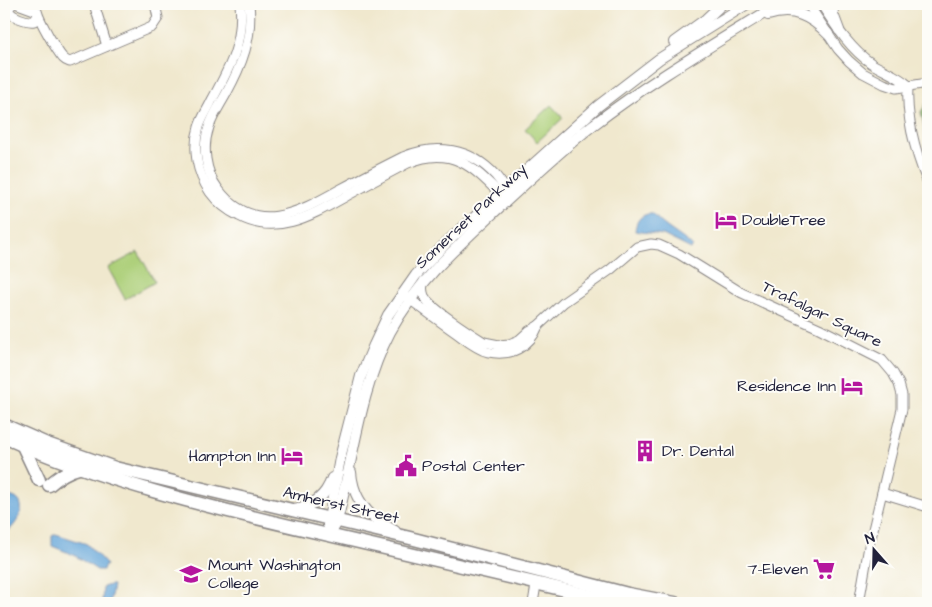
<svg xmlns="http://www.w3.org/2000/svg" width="932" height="607" viewBox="0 0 932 607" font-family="'Architects Daughter',sans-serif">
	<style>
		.green { fill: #accf78; stroke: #67785a }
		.forest { fill: url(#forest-crowns); stroke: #566a52 }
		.water { fill: #65a6d9; stroke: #44648a }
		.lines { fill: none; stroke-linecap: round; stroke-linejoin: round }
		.minor-casing { stroke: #898584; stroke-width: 11 }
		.major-casing { stroke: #898584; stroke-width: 12 }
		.highway-casing { stroke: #898584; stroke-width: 15 }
		.minor { stroke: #fff; stroke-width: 9 }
		.major { stroke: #fff; stroke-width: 10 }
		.highway { stroke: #fff; stroke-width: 12 }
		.labels { text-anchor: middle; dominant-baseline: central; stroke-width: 4; stroke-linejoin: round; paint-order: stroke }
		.street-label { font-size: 16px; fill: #22223b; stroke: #fdfcf7 }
		.poi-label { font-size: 16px; fill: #22223b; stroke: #fdfcf7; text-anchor: start }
	</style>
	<defs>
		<pattern id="forest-crowns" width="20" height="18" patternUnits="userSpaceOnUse" patternTransform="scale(1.25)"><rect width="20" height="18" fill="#89b268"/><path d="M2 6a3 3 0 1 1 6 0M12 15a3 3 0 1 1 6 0" fill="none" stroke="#709057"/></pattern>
	</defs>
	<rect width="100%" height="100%" fill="#fdfcf7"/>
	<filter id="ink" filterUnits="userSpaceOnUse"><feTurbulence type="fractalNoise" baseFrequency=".02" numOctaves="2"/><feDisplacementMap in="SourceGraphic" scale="10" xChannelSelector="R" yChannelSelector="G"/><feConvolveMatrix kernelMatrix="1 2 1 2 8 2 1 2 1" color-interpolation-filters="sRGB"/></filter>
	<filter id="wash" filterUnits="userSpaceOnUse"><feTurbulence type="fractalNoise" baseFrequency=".0096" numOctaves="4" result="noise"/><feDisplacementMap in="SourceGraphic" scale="20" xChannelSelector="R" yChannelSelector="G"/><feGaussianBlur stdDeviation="1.12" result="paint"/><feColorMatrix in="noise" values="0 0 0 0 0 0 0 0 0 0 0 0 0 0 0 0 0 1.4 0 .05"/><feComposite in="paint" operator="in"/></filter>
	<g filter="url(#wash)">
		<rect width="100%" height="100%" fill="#f0e8ce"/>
		<g class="green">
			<polygon points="551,105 563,118 537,142 525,129"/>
			<polygon points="138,252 155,282 125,299 108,268"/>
		</g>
		<polygon class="forest" points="928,101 928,144 921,112"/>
		<g class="water">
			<path d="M 648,214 L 653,214 C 664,228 680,234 693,247 L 691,249 L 663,235 L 635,231 C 636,222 639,216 648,214 Z"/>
			<path d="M 4,495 C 9,496 16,497 19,501 C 26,510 15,526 8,531 L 4,530 Z"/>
			<polygon points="56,534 87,544 106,564 103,570 97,570 74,555 52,546 52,536"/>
			<polygon points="110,585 113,585 110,603 102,603 103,587"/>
		</g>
	</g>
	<g filter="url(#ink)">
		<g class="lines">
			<g class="minor-casing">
				<g id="minor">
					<path d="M 12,4 L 8,10 C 12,17 27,22 34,21 L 37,17"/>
					<path d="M 18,4 L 37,11 C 39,20 56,50 63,58 C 66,61 67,61 70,62 L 152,27 L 158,18 L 155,4"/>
					<polyline points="94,4 107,46"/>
					<path d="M 240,4 C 244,42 230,67 212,100 C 208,109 202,117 199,127 C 192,149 197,173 210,192 C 218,203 227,210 239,216 C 279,238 317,212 352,193 C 370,183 389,173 408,163 C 454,144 475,169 505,199"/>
					<path d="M 249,4 C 253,37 242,65 226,94 C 220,105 213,115 209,127 C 202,147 205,171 218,189 C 254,237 298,213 339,190 C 360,179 381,168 403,157 C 436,143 471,148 496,176 C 501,182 506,188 508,195"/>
					<polyline points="808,4 838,49 849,61 863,73 884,84 896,88 928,83"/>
					<path d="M 821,4 C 835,25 850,49 871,63 C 883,71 897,75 908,85"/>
					<path d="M 908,85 C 906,119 915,152 928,183"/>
					<path d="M 424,281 C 422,286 422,291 424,296 C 430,308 471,334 484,342 L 499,345 L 509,344 L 519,340 L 529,331 L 538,326 L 564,302 L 610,270 L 637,247 L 651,244 L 659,245 L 679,254 L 742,293 L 819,328 L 882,360 L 893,373 L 899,384 L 902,395 L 902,409 L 869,546 L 859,603"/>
					<path d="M 405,296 C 422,308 438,320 455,332 C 465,339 476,349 488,352 C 510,357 530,347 538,326"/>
					<polyline points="882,493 928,507"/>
					<polyline points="533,603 536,585"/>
				</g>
			</g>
			<g class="major-casing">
				<g id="major">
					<polyline points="832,4 833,14 839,30"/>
					<path d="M 768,15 C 793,7 811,16 828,34"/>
					<polyline points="674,42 706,19 722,4"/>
					<path d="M 351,472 C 353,500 370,519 395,531"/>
					<path d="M 293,509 C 313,507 326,496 332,478"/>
					<polyline points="328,525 340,458 361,376 374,345 388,315 416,275 446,243 598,106 659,59 747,4"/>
					<path d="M 329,536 L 336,524 L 339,513 C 354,453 361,387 390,332 C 417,283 451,252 491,215 C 524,185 557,153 593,125 C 652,80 716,43 779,4"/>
				</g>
			</g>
			<g class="highway-casing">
				<g id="highway">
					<polyline points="4,425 47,444 115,468 410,538 628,594 675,603"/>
					<path d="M 4,437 C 101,481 204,506 307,530 C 412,555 517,579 621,603"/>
					<polyline points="23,446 39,480"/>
					<path d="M 49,485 C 59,477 66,471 79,468"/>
				</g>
			</g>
			<use href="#minor" class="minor"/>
			<use href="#major" class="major"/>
			<use href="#highway" class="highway"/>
		</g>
	</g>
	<defs>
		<g id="hotel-bare" transform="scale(1.725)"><path d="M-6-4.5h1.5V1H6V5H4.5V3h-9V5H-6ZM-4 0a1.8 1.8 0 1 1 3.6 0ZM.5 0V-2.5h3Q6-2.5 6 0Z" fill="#b5179e" stroke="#fdfcf7" stroke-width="2.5" paint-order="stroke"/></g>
		<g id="building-bare" transform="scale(1.725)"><path d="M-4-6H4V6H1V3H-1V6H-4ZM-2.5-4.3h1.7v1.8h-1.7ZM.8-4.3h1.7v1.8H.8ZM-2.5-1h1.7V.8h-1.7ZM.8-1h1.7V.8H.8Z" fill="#b5179e" stroke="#fdfcf7" stroke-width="2.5" paint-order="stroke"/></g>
		<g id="civic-bare" transform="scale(1.725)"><path d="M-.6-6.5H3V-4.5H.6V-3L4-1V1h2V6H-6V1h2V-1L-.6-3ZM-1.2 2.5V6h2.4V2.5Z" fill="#b5179e" stroke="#fdfcf7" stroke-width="2.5" paint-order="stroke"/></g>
		<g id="supermarket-bare" transform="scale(1.725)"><path d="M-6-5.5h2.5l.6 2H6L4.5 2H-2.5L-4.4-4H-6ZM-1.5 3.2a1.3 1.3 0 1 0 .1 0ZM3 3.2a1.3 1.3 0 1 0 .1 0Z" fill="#b5179e" stroke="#fdfcf7" stroke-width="2.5" paint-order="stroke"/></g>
		<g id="university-bare" transform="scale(1.725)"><path d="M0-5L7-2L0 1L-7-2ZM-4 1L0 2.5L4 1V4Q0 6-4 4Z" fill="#b5179e" stroke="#fdfcf7" stroke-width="2.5" paint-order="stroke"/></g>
	</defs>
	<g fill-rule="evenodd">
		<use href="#hotel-bare" x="726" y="220"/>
		<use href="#hotel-bare" x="852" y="386"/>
		<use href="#building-bare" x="645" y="451"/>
		<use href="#hotel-bare" x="292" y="456"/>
		<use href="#civic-bare" x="406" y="466"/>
		<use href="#supermarket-bare" x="824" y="569"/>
		<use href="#university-bare" x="191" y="574"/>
	</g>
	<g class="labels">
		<g class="street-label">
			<text transform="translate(471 216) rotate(-43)">Somerset Parkway</text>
			<text transform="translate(822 314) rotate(26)">Trafalgar Square</text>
			<text transform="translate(341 505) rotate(13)">Amherst Street</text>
		</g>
		<g class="poi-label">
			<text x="742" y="220">DoubleTree</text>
			<text x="836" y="386" text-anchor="end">Residence Inn</text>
			<text x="662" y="451">Dr. Dental</text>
			<text x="276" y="456" text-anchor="end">Hampton Inn</text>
			<text x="422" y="466">Postal Center</text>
			<text x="208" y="565">Mount Washington<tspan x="208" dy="18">College</tspan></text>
			<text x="808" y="569" text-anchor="end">7-Eleven</text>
		</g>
	</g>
	<rect width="932" height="607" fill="none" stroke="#fdfcf7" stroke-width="20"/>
	<g transform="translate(874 550) rotate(340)" stroke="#fdfcf7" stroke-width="4" paint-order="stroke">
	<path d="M0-4L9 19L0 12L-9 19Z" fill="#22223b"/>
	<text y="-8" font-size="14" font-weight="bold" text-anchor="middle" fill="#22223b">N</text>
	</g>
</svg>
